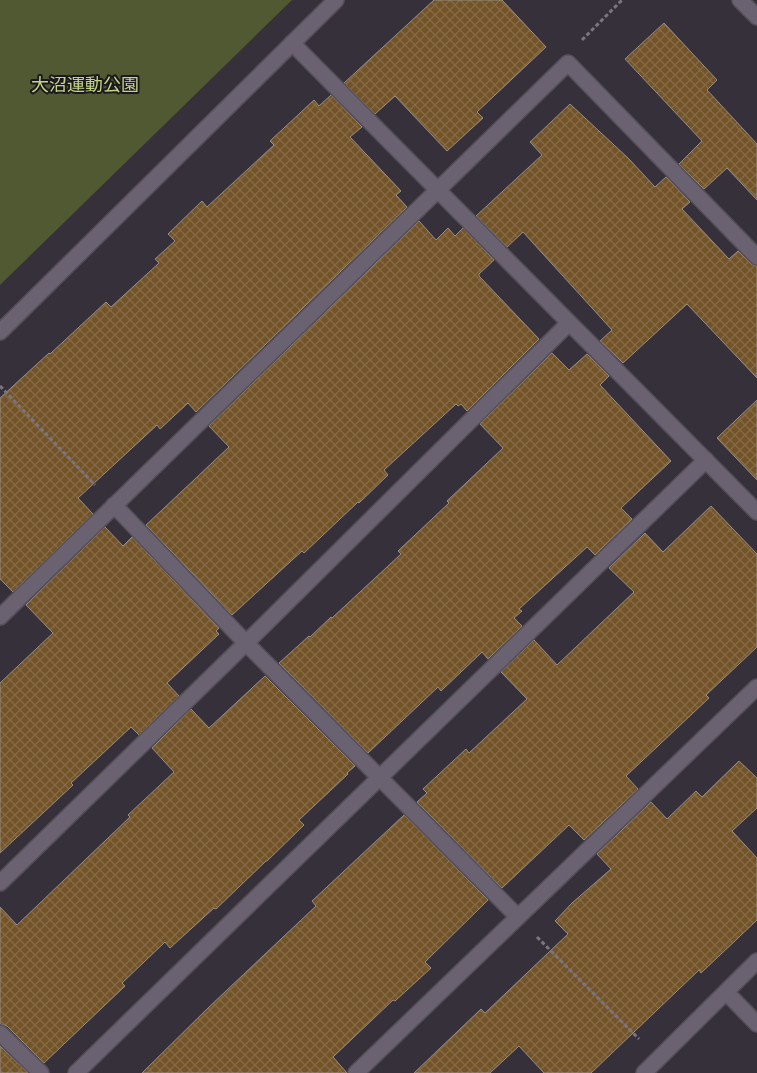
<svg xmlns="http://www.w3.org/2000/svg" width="757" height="1073" viewBox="0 0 757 1073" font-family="'Golos Text','Noto Sans JP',sans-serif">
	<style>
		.green { fill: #515932 }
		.building { fill: url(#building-cross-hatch); stroke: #988e81 }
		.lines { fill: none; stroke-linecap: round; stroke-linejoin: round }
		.street-casing { stroke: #554f59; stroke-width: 18 }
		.secondary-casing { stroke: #554f59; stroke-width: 18 }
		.path { stroke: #7b757f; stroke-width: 3; stroke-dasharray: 4 2.5; stroke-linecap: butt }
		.street { stroke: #6a6270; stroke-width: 15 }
		.secondary { stroke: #6a6270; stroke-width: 15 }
		.labels { text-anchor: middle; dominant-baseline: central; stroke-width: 4; stroke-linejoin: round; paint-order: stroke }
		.park-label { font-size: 18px; fill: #c4d486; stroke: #1c191e }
	</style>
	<defs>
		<pattern id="building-cross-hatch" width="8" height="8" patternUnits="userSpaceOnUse" patternTransform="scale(1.25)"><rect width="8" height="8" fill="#735328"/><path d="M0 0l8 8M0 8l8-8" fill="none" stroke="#876b47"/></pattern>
	</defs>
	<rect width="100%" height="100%" fill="#36303b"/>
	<polygon class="green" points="0,0 292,0 0,285"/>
	<g class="building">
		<polygon points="434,0 502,0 546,47 477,112 483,118 447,151 395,96 375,114 344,83"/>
		<polygon points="664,23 717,80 707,90 757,144 757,200 727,168 704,189 679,164 702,141 625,59"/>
		<polygon points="331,95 362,127 350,137 401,191 396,195 407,207 196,412 188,403 160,429 157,425 78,498 93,514 13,592 0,579 0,398 49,353 50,354 106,302 111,307 159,263 155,259 175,241 168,234 202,201 207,207 274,145 270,141 314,100 319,106"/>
		<polygon points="570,104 629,159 655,187 666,177 690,202 682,209 729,259 738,251 751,264 757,266 757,378 687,304 623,363 600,341 612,330 523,232 507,247 476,216 542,155 530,142"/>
		<polygon points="419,221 436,240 448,228 455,236 463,228 494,260 479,274 479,276 539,339 467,411 461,404 458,406 456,404 384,470 388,475 359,503 358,502 304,553 302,551 232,615 146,525 229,447 209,426"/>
		<polygon points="552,353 569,370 587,354 609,376 600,385 671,461 621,508 632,519 595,555 587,547 519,609 522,611 514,618 522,626 488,659 482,652 441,691 438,687 368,753 279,663 309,636 310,637 331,617 332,618 401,554 398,551 449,503 447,501 503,448 480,424"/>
		<polygon points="757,400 757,480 717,438"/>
		<polygon points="711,506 757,554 757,647 706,695 709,698 626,776 638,789 584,840 569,825 502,888 417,802 427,793 423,789 466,749 469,753 527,699 501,672 534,640 557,665 634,592 609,568 645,533 663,552"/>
		<polygon points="105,527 123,546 132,537 219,628 216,631 219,634 167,683 179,696 139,735 131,727 71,783 73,785 0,853 0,683 53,633 26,605"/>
		<polygon points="265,676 355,766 347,773 348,774 299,820 304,825 267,861 266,861 216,909 214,908 170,948 165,942 122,983 125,986 44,1063 7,1026 0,1024 0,907 17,925 130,817 128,815 174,772 152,748 191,709 209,728"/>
		<polygon points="739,761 757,778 757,808 732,831 757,858 757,920 738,938 701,973 699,970 591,1073 544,1073 519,1046 490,1073 414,1073 481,1009 485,1013 568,934 555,921 572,903 611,869 597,854 651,802 667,819 696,791 702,797"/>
		<polygon points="404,815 488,900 425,962 431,968 395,1001 393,1000 333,1057 347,1073 142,1073 209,1007 316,906 312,901"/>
		<polygon points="0,1046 28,1073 0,1073"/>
	</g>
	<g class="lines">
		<g class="street-casing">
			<g id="street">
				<polyline points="292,43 757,512"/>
				<polyline points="114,505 246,643 518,917"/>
				<polyline points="0,617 568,63 757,257"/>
				<polyline points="0,883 246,643 569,323"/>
				<polyline points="726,992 757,1024"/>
				<polyline points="0,1033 41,1073"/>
				<polyline points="76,1073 706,460"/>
				<polyline points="356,1073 757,687"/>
				<polyline points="644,1073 757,961"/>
			</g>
		</g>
		<g class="secondary-casing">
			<g id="secondary">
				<polyline points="740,0 757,17"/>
				<polyline points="0,332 336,0"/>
			</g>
		</g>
		<g class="path">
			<polyline points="582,40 622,0"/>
			<polyline points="0,386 95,485"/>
			<polyline points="537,937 639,1039"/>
		</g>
		<use href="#street" class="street"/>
		<use href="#secondary" class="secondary"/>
	</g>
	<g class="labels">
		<g class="park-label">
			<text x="85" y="84">大沼運動公園</text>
		</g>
	</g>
</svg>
